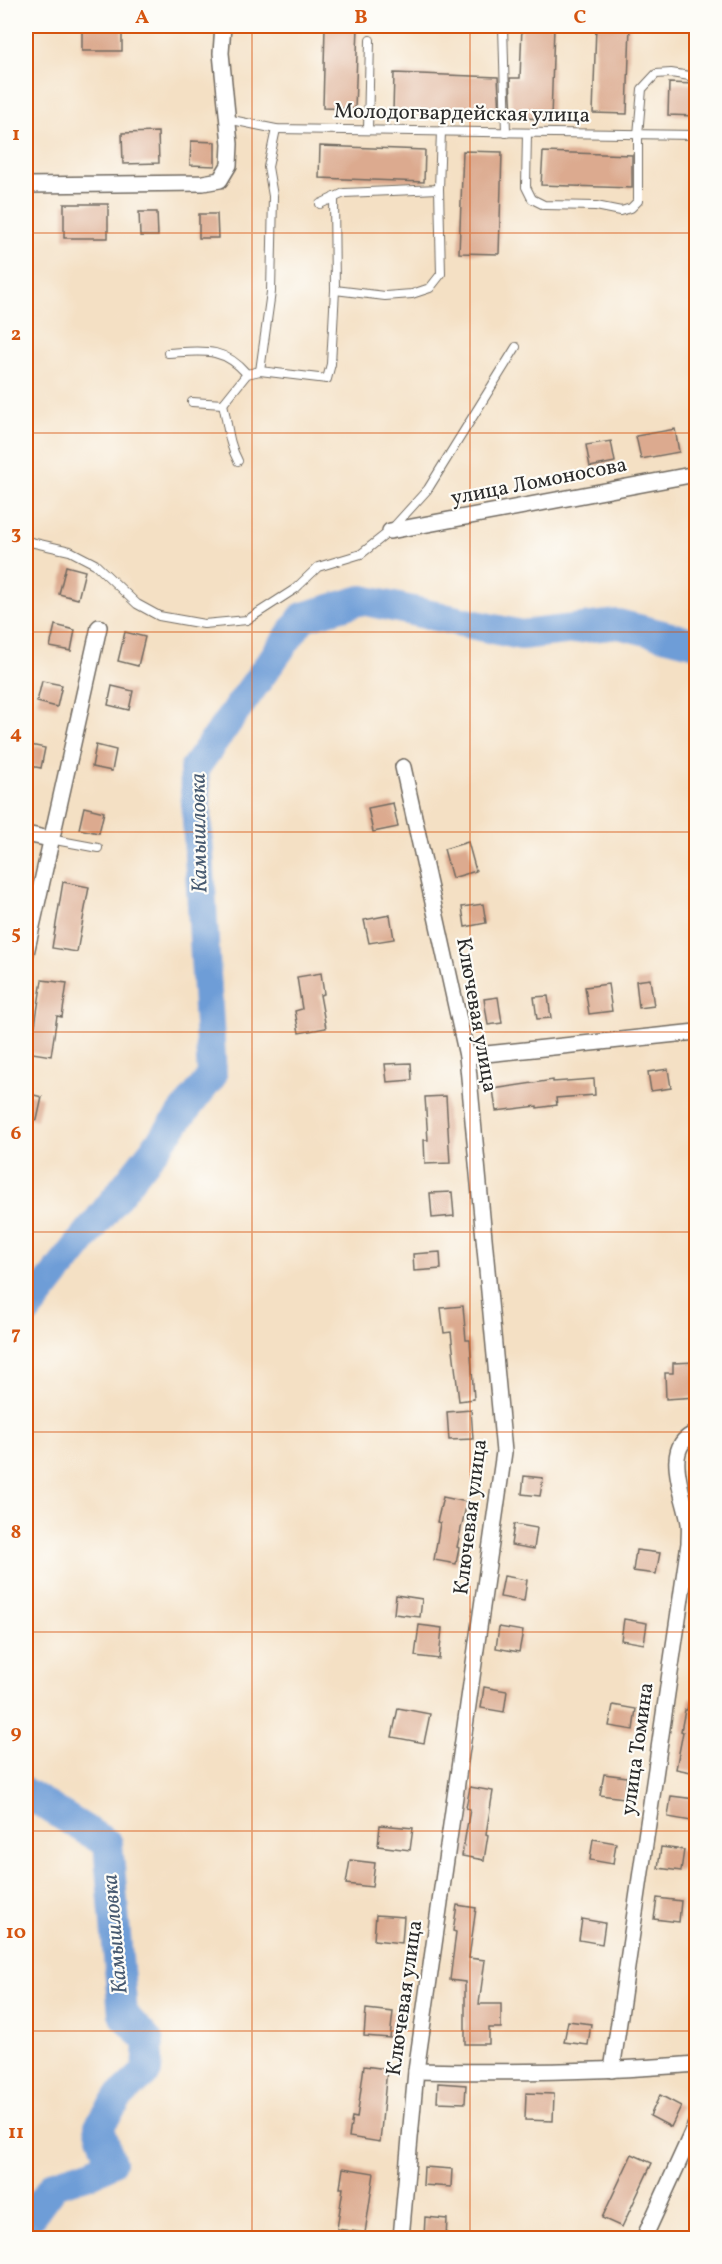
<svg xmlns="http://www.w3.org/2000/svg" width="722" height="2264" viewBox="0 0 722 2264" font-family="Vollkorn,serif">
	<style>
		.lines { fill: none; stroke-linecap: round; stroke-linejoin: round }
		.river { stroke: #6e9dd7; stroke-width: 30 }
		.building { fill: #dcaa8f }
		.lane-casing { stroke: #716a61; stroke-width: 10 }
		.street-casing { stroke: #716a61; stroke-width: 18 }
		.lane { stroke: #fff; stroke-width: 8 }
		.street { stroke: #fff; stroke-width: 15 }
		.grid { fill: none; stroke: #d5540f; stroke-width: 1.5; stroke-opacity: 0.55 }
		.labels { text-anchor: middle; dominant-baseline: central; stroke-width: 4.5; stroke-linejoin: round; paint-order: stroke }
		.street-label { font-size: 21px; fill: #2b2b2b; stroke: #fdfcf7 }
		.water-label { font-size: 22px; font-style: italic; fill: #465970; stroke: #fdfcf7 }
		.neatline { fill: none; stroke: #d5540f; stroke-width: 2 }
		.grid-label { font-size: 20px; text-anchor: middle; font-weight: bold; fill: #d5540f }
	</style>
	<rect width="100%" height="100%" fill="#fdfcf7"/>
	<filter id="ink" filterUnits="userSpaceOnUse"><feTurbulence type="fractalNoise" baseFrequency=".0167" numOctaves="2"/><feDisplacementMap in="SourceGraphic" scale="12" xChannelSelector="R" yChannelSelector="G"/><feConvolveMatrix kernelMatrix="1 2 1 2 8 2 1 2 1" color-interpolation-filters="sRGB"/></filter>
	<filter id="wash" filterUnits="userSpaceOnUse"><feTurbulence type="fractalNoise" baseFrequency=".008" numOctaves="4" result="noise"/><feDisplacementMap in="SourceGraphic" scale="24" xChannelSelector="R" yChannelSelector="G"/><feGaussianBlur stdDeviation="1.35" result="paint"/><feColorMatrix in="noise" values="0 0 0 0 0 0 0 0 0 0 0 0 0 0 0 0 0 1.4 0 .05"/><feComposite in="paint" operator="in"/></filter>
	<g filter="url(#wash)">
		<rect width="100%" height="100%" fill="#f4e0c4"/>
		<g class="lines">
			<g class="river">
				<polyline points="26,1312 212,1076 194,769 303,617 362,600 521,635 618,624 696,643"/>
				<polyline points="26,1793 108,1844 123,2014 149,2042 147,2071 119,2097 99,2126 111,2162 93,2172 54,2184 26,2222"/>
			</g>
		</g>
		<g id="blocks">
			<g class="building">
				<rect x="82" y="26" width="40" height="25"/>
				<polygon points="325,26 358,26 355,109 323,108"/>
				<polygon points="522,26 554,26 551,119 519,118 519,116 512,116 510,78 520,78"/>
				<polygon points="596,26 630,26 627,114 593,113"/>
				<polygon points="394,73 498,77 500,115 393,112"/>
				<polygon points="669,83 696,84 696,116 668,115"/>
				<polygon points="158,132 159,163 123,164 122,133"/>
				<polygon points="191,141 215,142 215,166 190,165"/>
				<polygon points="320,146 425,150 424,182 319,178"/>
				<polygon points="463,151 502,152 499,254 459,253"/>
				<polygon points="543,152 632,155 632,188 541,185"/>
				<rect x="64" y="204" width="44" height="34"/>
				<polygon points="139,212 157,212 158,236 140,236"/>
				<polygon points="199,214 217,214 218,238 199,238"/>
				<polygon points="675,429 679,452 641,459 636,436"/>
				<polygon points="611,441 615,462 590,467 586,445"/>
				<polygon points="66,566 85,571 78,599 59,594"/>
				<polygon points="55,625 75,630 71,651 50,647"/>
				<polygon points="125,632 145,637 138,666 118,661"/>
				<polygon points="42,681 62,685 57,707 37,702"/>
				<polygon points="112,686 133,691 129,710 108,705"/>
				<polygon points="26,744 45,748 41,768 26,765"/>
				<polygon points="96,745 116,750 112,771 92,767"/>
				<polygon points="393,803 398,827 373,832 368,808"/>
				<polygon points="84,807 104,812 99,833 79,829"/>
				<polygon points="468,842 476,871 452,878 444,849"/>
				<polygon points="63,882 89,887 77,952 52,948"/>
				<polygon points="483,904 486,923 465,927 462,907"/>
				<polygon points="390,915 394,939 369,943 364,920"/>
				<polygon points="321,973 324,994 320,995 326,1028 299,1033 295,1011 302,1009 297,977"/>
				<polygon points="650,979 654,1006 639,1008 636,981"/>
				<polygon points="42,980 67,983 62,1017 57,1016 51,1056 26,1052 30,1024 35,1025"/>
				<polygon points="608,984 612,1011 589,1014 585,987"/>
				<polygon points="548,996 551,1018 537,1019 534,997"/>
				<polygon points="498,997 502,1023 488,1025 484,999"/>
				<polygon points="411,1063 412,1080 387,1082 385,1064"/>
				<polygon points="668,1069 671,1088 651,1091 648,1072"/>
				<polygon points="594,1079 595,1095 556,1098 557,1105 537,1108 537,1106 496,1111 493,1089 553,1080 553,1082"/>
				<polygon points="26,1093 42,1097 37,1120 26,1117"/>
				<polygon points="446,1096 450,1163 425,1164 424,1140 428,1140 425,1097"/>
				<polygon points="452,1192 454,1216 432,1218 430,1193"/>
				<polygon points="440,1252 441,1269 414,1271 413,1254"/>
				<polygon points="463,1306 466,1340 470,1340 474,1399 459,1401 451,1332 444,1333 441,1308"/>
				<polygon points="696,1362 696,1397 666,1399 665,1373 673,1373 673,1363"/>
				<polygon points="471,1410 473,1439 449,1440 447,1412"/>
				<polygon points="524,1476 543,1478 540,1496 522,1494"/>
				<polygon points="443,1497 467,1502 457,1547 459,1548 456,1564 434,1560 440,1523 437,1522"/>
				<polygon points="514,1524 537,1528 534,1549 511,1545"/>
				<polygon points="636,1550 660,1553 656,1574 633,1571"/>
				<polygon points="504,1576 527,1580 524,1601 500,1597"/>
				<polygon points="396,1595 422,1599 420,1617 394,1614"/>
				<polygon points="624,1619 647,1623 644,1644 621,1640"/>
				<polygon points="419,1625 442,1628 439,1659 415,1656"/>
				<polygon points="499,1627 523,1631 519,1652 496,1648"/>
				<polygon points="484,1687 507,1691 504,1712 481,1708"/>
				<polygon points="690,1698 696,1699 696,1773 676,1769 683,1732 681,1731 685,1710 687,1710"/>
				<polygon points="613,1705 636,1709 633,1730 609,1726"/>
				<polygon points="398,1708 430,1714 424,1743 392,1737"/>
				<polygon points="604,1774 627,1777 624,1798 600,1795"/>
				<polygon points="470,1787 493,1791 486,1834 488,1835 484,1860 462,1856 470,1809 466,1808"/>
				<polygon points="671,1796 695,1799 691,1821 668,1817"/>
				<polygon points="380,1825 413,1828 410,1850 378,1846"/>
				<polygon points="593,1839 616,1843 613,1864 590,1860"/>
				<polygon points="661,1847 684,1850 681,1871 658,1868"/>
				<polygon points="350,1860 375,1863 372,1887 346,1884"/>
				<polygon points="657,1898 681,1901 679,1922 654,1919"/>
				<polygon points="457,1905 476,1908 469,1958 485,1960 479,2004 501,2004 501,2028 489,2028 489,2044 465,2044 465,1982 450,1980 456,1932 453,1931"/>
				<polygon points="376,1915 404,1917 402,1943 374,1940"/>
				<polygon points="582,1919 605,1923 602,1944 579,1940"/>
				<polygon points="366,2009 393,2012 390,2038 364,2036"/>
				<polygon points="568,2021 591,2024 588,2045 564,2042"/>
				<polygon points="364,2066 387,2069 380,2142 349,2137 352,2117 357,2118"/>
				<polygon points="438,2083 466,2085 465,2103 437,2102"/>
				<polygon points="526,2093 554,2094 553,2121 525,2120"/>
				<polygon points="660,2095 681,2106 671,2127 650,2116"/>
				<polygon points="632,2154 652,2163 622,2227 602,2218"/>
				<polygon points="424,2167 452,2169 451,2187 423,2185"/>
				<polygon points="343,2168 374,2173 365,2233 337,2229 343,2188 340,2188"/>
				<polygon points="425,2217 447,2219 446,2238 424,2237"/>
			</g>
		</g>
	</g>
	<g filter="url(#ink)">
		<use href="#blocks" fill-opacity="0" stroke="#716a61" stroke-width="1.5"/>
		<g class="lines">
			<g class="lane-casing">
				<g id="lane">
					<polyline points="503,26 506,133"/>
					<polyline points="227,119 276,129 696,135"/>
					<polyline points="368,130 370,40"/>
					<polyline points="527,133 526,187 532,199 544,205 596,206 621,211 631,208 638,201 638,135 642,89 656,74 671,73 696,77"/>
					<polyline points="320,204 344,193 439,189"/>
					<polyline points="335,290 385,296 412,294 430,288 441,274 439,189 441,131"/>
					<path d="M 168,353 C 202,351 223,346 247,374"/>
					<polyline points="260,371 271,292 273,196 268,167 276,129"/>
					<polyline points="192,402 223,404"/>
					<polyline points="223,404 247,374 260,371 327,379 331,364 335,290 334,197"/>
					<path d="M 223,404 C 228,424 228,443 238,461"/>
					<polyline points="26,541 70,551 95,564 137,604 159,616 204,624 247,620 295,589 318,567 361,554 390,531 428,489 516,347"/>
					<polyline points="50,839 98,848"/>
				</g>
			</g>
			<g class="street-casing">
				<g id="street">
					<polyline points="26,185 203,183 220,180 229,165 230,144 221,53 223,26"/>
					<polyline points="390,531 696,474"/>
					<polyline points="26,834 50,839"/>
					<polyline points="26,953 99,627"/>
					<polyline points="467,1056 696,1032"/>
					<path d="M 612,2070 L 689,1543 C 689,1536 690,1530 689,1523 C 685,1496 660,1446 696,1433"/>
					<path d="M 416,2071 C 509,2073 603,2072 696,2064"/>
					<polyline points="401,2238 416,2071 504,1452 467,1056 403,767"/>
					<polyline points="644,2238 696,2124"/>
				</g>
			</g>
			<use href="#lane" class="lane"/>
			<use href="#street" class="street"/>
		</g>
	</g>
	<path class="grid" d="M 252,26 L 252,2238M 470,26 L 470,2238M 26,233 L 696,233M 26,433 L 696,433M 26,632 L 696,632M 26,832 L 696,832M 26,1032 L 696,1032M 26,1232 L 696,1232M 26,1432 L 696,1432M 26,1632 L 696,1632M 26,1831 L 696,1831M 26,2031 L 696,2031"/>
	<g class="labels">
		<g class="street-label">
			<text transform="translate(462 114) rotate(1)">Молодогвардейская улица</text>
			<text transform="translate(539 482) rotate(-11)">улица Ломоносова</text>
			<text transform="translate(476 1015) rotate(80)">Ключевая улица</text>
			<text transform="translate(471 1517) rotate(-83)">Ключевая улица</text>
			<text transform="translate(638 1749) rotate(-82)">улица Томина</text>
			<text transform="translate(405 1998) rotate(-82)">Ключевая улица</text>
		</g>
		<g class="water-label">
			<text transform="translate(200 833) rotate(-91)">Камышловка</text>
			<text transform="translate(116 1934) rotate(-95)">Камышловка</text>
		</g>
	</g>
	<rect width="722" height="2264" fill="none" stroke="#fdfcf7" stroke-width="66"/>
	<rect x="33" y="33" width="656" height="2198" class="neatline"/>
	<g class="grid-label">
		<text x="142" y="23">A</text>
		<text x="361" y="23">B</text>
		<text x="580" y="23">C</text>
		<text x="16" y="140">1</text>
		<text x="16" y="340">2</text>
		<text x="16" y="539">3</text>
		<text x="16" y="739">4</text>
		<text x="16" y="939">5</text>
		<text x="16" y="1139">6</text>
		<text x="16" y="1339">7</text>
		<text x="16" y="1538">8</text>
		<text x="16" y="1738">9</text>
		<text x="16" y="1938">10</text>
		<text x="16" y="2138">11</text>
	</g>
</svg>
